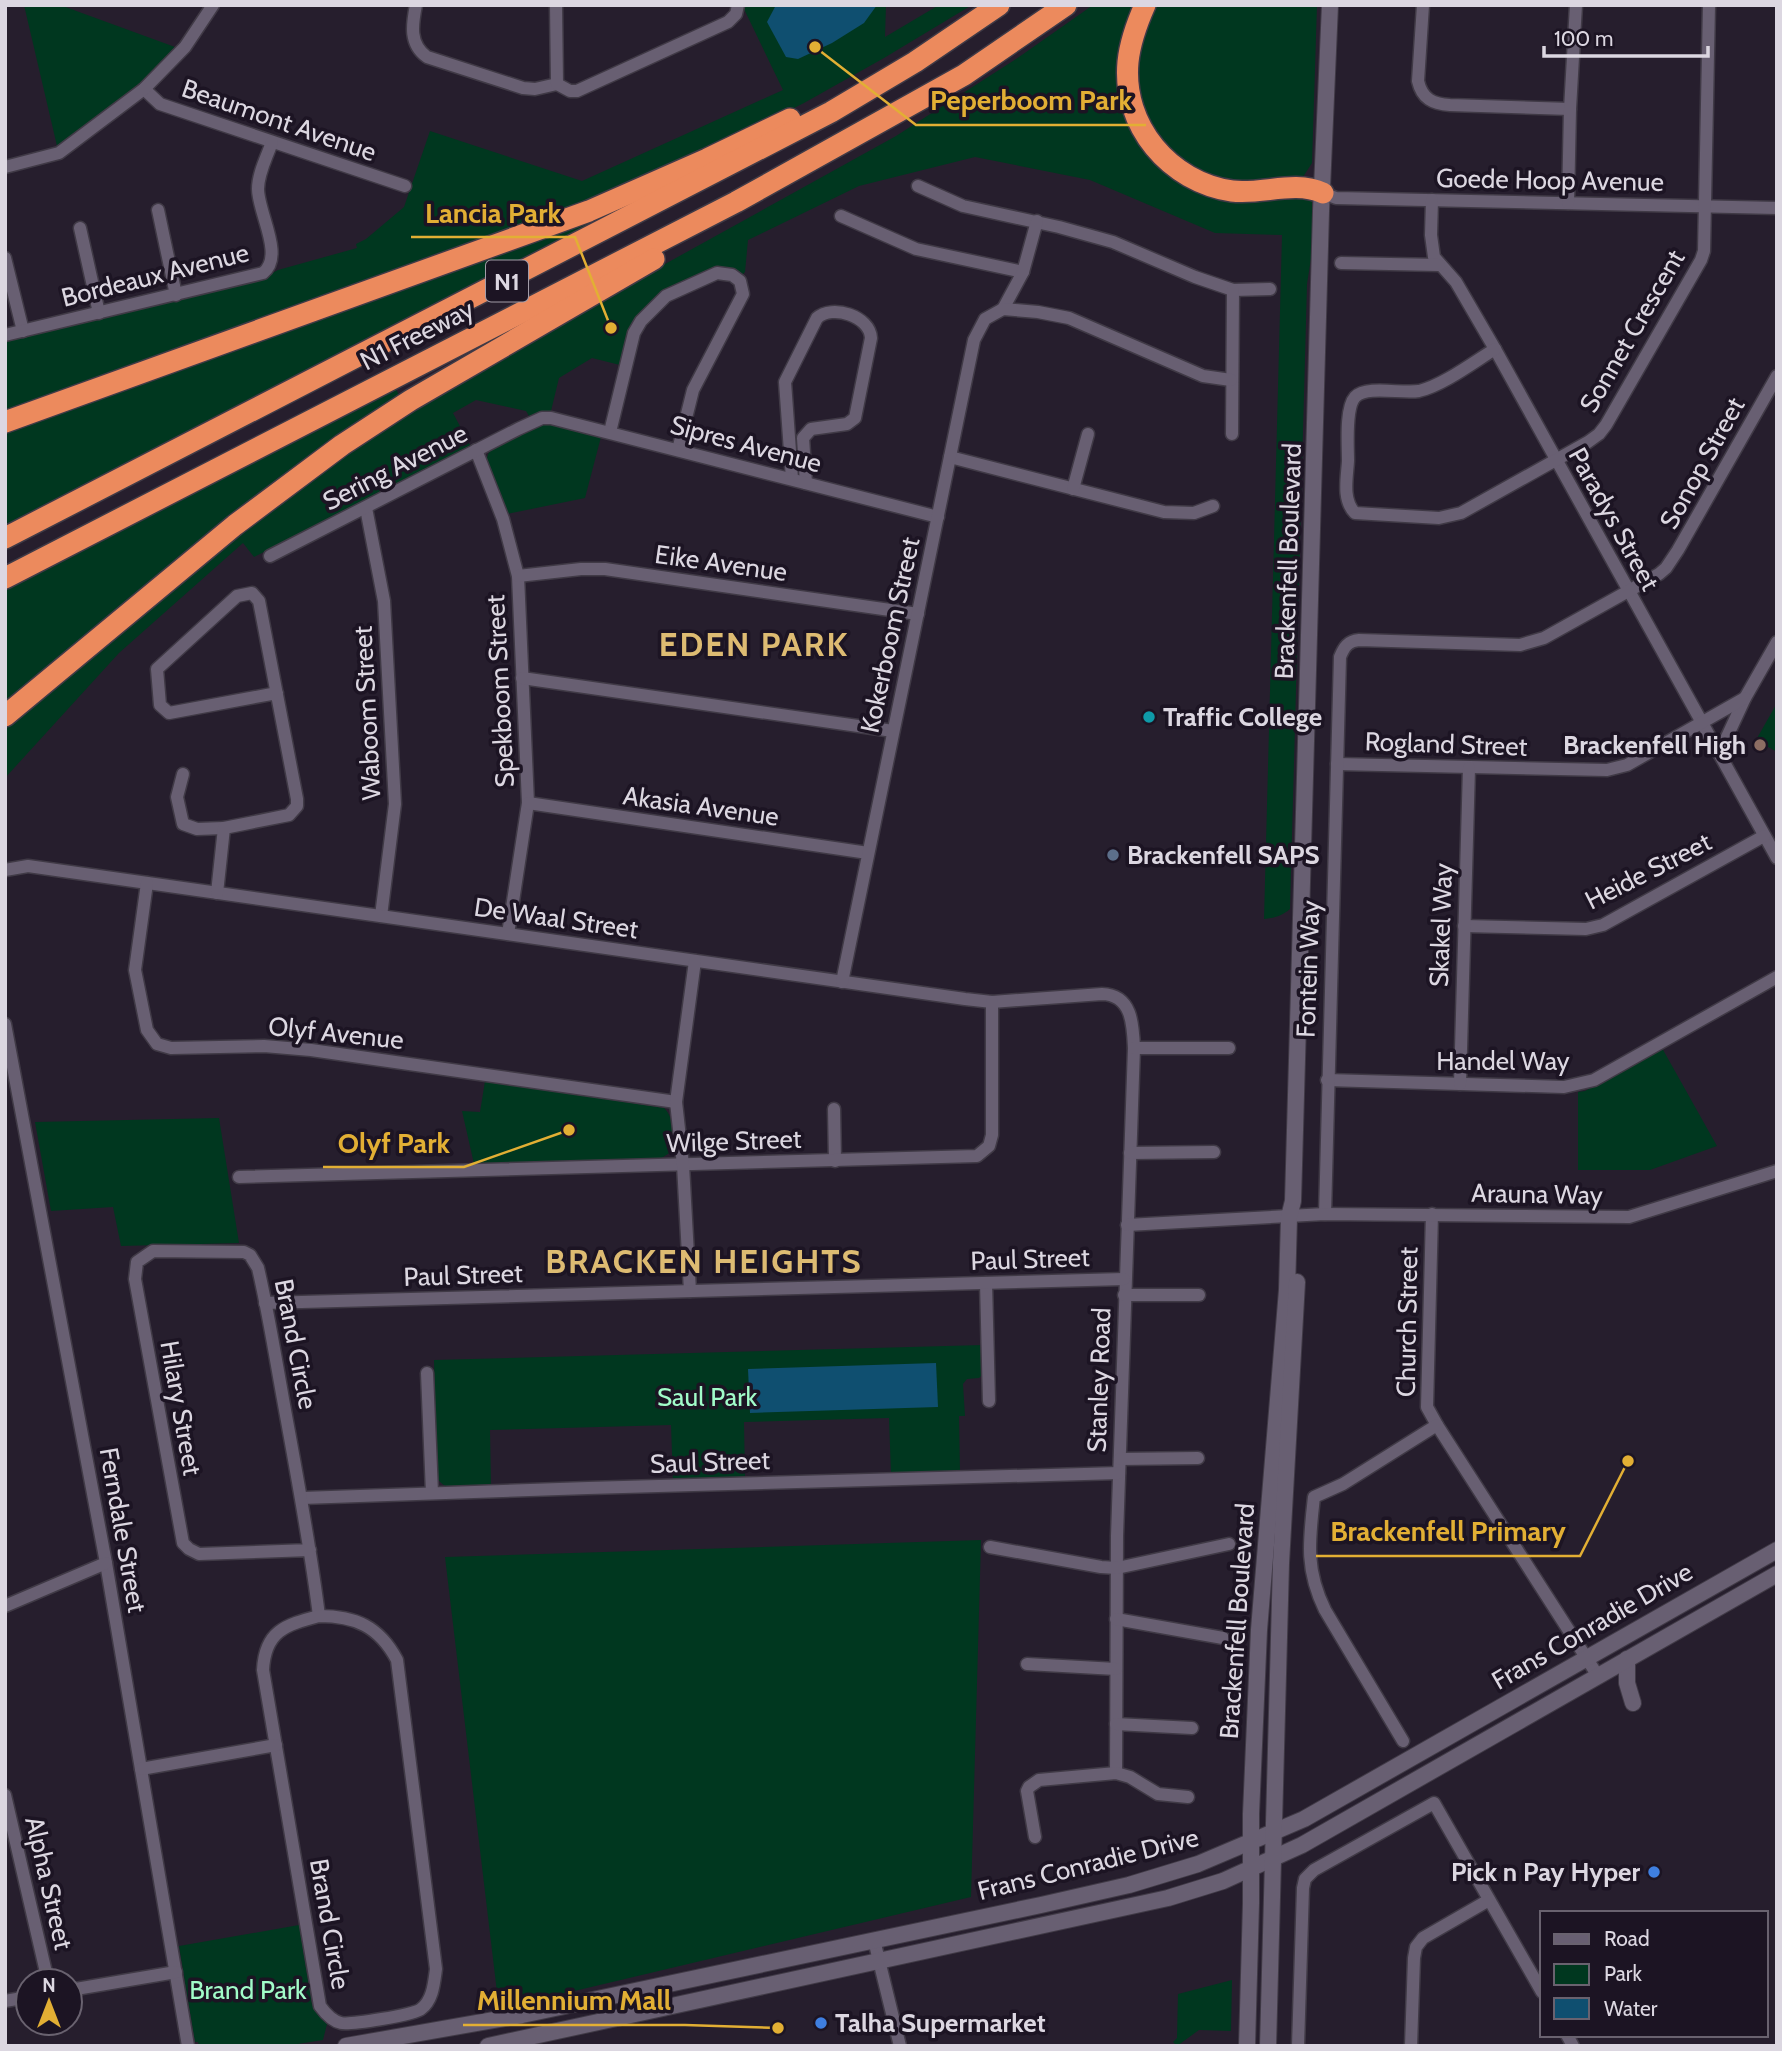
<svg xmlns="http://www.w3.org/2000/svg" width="1782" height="2051" viewBox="0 0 1782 2051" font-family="Cabin,sans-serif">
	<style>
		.green { fill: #00371f }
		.water { fill: #0f4f70 }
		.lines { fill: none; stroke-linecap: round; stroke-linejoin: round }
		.minor-casing { stroke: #403a46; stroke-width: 15 }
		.tertiary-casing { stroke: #403a46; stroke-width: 18 }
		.motorway-casing { stroke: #403a46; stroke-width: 24 }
		.minor { stroke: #685f72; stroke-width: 12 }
		.tertiary { stroke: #685f72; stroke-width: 16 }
		.motorway { stroke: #ec8a5d; stroke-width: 21 }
		.culture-dot { fill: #0f9aa8; stroke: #1c1423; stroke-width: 2.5 }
		.education-dot { fill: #8d6e63; stroke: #1c1423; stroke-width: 2.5 }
		.service-dot { fill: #5c6f8a; stroke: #1c1423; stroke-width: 2.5 }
		.shop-dot { fill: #3f7fe0; stroke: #1c1423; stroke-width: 2.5 }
		.labels { text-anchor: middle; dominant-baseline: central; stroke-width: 7; stroke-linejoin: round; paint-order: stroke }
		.shield { fill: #1c1423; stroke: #a29ca8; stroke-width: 2 }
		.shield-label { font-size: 24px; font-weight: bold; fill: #dcd7e1 }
		.street-label { font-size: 26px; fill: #dcd7e1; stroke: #1c1423 }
		.poi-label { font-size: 26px; font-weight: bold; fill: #dcd7e1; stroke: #1c1423; text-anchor: start }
		.park-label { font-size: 26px; fill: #a1fcc9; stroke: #1c1423 }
		.district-label { font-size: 33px; font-weight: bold; letter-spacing: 2px; fill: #ddbb72; stroke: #1c1423 }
		.leader { fill: none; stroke: #e2af34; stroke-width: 2.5 }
		.callout-dot { fill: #e2af34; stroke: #1c1423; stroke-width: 2.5 }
		.callout-label { font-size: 28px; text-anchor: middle; font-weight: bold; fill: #e2af34; stroke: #1c1423; stroke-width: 7; stroke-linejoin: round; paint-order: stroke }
	</style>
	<rect width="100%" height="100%" fill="#261e2d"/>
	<g class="green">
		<polygon points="24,5 60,5 175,47 149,77 57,146"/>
		<polygon points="744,5 886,5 885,37 939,5 972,5 884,58 804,103 727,142 624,188 5,410 5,340 261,279 278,270 357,248 356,244 366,239 404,207 430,131 582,181 783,90 744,9"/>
		<path d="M 1093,5 L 1140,5 L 1123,66 L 1164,165 L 1310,198 L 1312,202 L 1312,252 L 1307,284 L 1290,909 C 1282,916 1274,918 1264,919 L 1282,235 L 1215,233 L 1090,180 L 975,157 L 859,186 L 748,240 L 745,272 L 742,275 L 728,268 L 711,269 L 628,332 L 620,365 L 592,358 L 559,378 L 551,411 L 542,411 L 529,416 L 526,411 L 476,400 L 453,413 L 471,447 L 254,557 L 243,543 L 119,653 L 5,778 L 5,725 L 213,552 L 371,435 L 564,320 L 896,136 L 1019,57 Z"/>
		<polygon points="1149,5 1317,5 1312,163 1303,177 1257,186 1217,181 1170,155 1136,102 1140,27"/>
		<polygon points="590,221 592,225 5,525 5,429"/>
		<polygon points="396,389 402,401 5,709 5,589"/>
		<polygon points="544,423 601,437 585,498 507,514 486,462 488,454 492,449"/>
		<polygon points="1777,703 1777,752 1756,740"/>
		<polygon points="1662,1048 1717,1146 1650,1170 1578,1170 1578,1092 1585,1091"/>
		<path d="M 485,1081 L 664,1108 C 674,1116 674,1139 671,1152 L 660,1159 L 474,1164 L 462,1111 L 480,1112 Z"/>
		<polygon points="219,1118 239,1243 121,1246 113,1207 51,1211 35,1122"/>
		<path d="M 983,1345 L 983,1374 L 979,1378 L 967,1379 L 963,1384 L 965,1416 L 959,1416 L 960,1472 L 891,1474 L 889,1418 L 744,1422 L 745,1479 L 673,1481 L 671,1425 L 490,1430 L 491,1487 C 475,1487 444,1495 437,1477 L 434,1360 Z"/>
		<polygon points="981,1540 971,1897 499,2009 445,1557"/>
		<polygon points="299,1925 312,2005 318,2015 327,2024 323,2040 285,2046 199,2046 198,2042 195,2042 179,1946"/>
		<polygon points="1232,1980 1231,2031 1199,2030 1177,2046 1173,2042 1177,2038 1178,1994"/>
	</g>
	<g class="water">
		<polygon points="776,5 877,5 864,23 832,43 798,59 786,57 767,22"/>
		<polygon points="936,1363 938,1407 750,1413 748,1369"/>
	</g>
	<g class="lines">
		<g class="minor-casing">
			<g id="minor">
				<path d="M 416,5 C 412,25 409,44 427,57 L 523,88 L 535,89 L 557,84"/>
				<polyline points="556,5 557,84 570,91 577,91 728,22 736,14 738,5"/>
				<path d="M 1423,5 L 1418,81 C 1422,99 1433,104 1450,105 L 1570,109"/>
				<polyline points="144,89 160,104 405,186"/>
				<polyline points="5,167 59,153 144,89 185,47 213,5"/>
				<polyline points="918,186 963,206 1059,227 1113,242 1195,277 1233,290 1270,289"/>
				<polyline points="1323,193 1336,198 1777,208"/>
				<polyline points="1432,200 1431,235 1434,257 1456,282 1495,349 1777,858"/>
				<polyline points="1568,203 1570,109 1576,5"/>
				<polyline points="158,210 176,295"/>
				<polyline points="841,216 916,249 1023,272"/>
				<polyline points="80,228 99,313"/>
				<polyline points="5,258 23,331"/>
				<polyline points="1341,263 1439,265"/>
				<polyline points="1003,309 1023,272 1037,221"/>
				<path d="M 5,335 L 263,273 C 285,256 258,213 258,189 C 258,173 267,157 272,142"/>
				<path d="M 1495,349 C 1474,362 1442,386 1419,391 C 1402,394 1367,385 1355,397 C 1345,408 1348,446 1348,461 C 1347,478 1342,500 1355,513 L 1439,518 L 1461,513 L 1588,442 L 1599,434 L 1606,425 L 1701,260 L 1704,251 L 1709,5"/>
				<polyline points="610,432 634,333 641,321 666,296 717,273 732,275 740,281 743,294 693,390 678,450"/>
				<polyline points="1232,434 1233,290"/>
				<polyline points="476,450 503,519 518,576 528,803 508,934"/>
				<polyline points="950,457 1164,512 1194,513 1213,506"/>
				<path d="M 792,479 L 785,382 L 817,318 C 832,304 870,316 871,338 L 855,418 L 847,424 L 811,429 L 803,438 L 806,483"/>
				<polyline points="1073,489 1088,434"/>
				<polyline points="366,508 384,601 395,804 381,916"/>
				<polyline points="270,556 518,429 542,418 551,418 938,517"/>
				<polyline points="518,576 581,569 605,569 918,614"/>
				<polyline points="522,678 893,731"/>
				<polyline points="1719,754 1745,698 1777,642"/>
				<polyline points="1337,764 1607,770 1627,765 1745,698"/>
				<polyline points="183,774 177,797 183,824 197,829 224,828"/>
				<polyline points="528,803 868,853"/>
				<path d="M 5,870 L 28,866 L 965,999 L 992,1002 L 1102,994 C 1132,995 1133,1024 1134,1048 L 1117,1536 L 1116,1773"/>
				<polyline points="147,883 135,970 147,1030 157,1044 171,1048 264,1046 311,1050 676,1102"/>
				<polyline points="217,893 224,828 289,815 297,806 297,799 259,601 252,593 237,596 157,669 160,705 169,713 277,693"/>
				<polyline points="1464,926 1586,929 1603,925 1764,836"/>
				<polyline points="842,982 974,340 985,319 1003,309 1038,312 1069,318 1203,376 1231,380"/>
				<polyline points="5,1024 106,1563 188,2046"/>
				<polyline points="1134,1048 1229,1048"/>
				<polyline points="1327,1080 1564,1087 1594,1080 1777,977"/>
				<polyline points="1460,1084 1469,768"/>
				<polyline points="834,1109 835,1161"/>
				<polyline points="1130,1153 1214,1152"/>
				<polyline points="239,1177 977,1156 989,1146 992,1135 992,1002"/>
				<path d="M 1325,1214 L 1340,657 C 1344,647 1348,641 1359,640 L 1520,645 L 1544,638 L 1659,574 L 1666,568 L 1678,550 L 1777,376"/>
				<polyline points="1432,1214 1427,1407 1437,1425 1598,1676"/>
				<polyline points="1127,1225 1325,1214 1629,1217 1777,1171"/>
				<polyline points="986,1283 989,1401"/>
				<polyline points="690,1291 683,1165 676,1102 695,961"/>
				<polyline points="1124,1295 1199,1295"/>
				<polyline points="265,1303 1124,1279"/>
				<polyline points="427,1373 432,1493"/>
				<polyline points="1120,1459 1198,1458"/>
				<polyline points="302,1498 588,1488 1119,1473"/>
				<polyline points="990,1547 1101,1567 1117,1568 1229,1544"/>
				<path d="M 310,1550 L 199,1554 L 189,1549 L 183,1543 L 135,1279 L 137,1262 L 153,1251 L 244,1252 L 250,1255 L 258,1268 C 268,1311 275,1355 283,1399 C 296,1471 310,1543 319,1616"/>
				<polyline points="5,1606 106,1563"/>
				<path d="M 319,1616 C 355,1616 379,1626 397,1660 L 436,1969 C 434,1983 433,2000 421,2009 C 415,2015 349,2025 341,2023 C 332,2021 325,2013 320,2006 L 263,1670 C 265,1631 285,1625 319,1616 Z"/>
				<polyline points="1116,1619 1223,1638"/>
				<polyline points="1027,1664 1116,1669"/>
				<polyline points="1116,1724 1192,1728"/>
				<path d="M 1403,1741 L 1325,1610 C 1305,1569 1309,1541 1314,1497 L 1343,1484 L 1437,1425"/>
				<polyline points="141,1769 276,1745"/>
				<polyline points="5,1795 48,1981"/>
				<polyline points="1035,1837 1027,1791 1029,1787 1039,1780 1116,1773 1130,1777 1158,1794 1188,1797"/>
				<polyline points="874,1940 900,2046"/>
				<polyline points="70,1990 176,1972"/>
				<polyline points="5,2001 28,1997"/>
				<polyline points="1567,2035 1573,2046"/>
				<polyline points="1298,2046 1303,1888 1305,1879 1314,1870 1434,1803 1542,1992"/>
				<polyline points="1411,2046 1414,1958 1416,1947 1423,1938 1489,1900"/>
			</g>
		</g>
		<g class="tertiary-casing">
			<g id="tertiary">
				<polyline points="1627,1659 1627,1683 1633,1703"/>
				<polyline points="346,2046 522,2015 1041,1905 1129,1885 1198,1864 1304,1819 1777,1550"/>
				<polyline points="488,2046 1168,1898 1223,1881 1302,1845 1777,1574"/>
				<polyline points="1247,2046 1251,1903 1251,1814 1259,1630 1287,1290 1289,1217 1293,1201 1321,211 1330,5"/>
				<polyline points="1268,2046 1281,1563 1297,1282"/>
			</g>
		</g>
		<g class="motorway-casing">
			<g id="motorway">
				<path d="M 1145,5 C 1137,23 1130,42 1128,62 C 1122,126 1170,182 1232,191 C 1262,195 1294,180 1323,193"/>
				<polyline points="5,422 589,211 707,159 790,119"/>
				<polyline points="5,538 831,112 915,62 999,5"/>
				<polyline points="5,578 736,202 964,75 1066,5"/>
				<polyline points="5,716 235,525 342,445 411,400 654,259"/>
			</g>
		</g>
		<use href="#minor" class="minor"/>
		<use href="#tertiary" class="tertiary"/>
		<use href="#motorway" class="motorway"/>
	</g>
	<circle class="culture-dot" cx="1149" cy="717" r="7"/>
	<circle class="education-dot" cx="1760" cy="745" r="7"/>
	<circle class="service-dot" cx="1113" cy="855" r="7"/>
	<g class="shop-dot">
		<circle cx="1654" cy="1872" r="7"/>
		<circle cx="821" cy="2023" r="7"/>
	</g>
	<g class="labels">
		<rect class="shield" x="486" y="260.5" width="42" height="41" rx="5"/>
		<g class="shield-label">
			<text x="507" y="281">N1</text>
		</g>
		<g class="street-label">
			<text transform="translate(279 120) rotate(19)">Beaumont Avenue</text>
			<text transform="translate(1550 180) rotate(1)">Goede Hoop Avenue</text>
			<text transform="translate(155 275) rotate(-14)">Bordeaux Avenue</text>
			<text transform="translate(1632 331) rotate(-60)">Sonnet Crescent</text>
			<text transform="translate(417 335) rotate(-27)">N1 Freeway</text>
			<text transform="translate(746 444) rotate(15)">Sipres Avenue</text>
			<text transform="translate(1702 463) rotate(-61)">Sonop Street</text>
			<text transform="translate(395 467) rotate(-27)">Sering Avenue</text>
			<text transform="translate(1614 519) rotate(61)">Paradys Street</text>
			<text transform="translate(1288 561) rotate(-88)">Brackenfell Boulevard</text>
			<text transform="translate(721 563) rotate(8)">Eike Avenue</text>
			<text transform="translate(890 635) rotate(-78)">Kokerboom Street</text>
			<text transform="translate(500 691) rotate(-93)">Spekboom Street</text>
			<text transform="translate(367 713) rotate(-93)">Waboom Street</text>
			<text transform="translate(1446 744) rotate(2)">Rogland Street</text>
			<text transform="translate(701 806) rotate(8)">Akasia Avenue</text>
			<text transform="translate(1648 871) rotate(-27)">Heide Street</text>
			<text transform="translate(556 918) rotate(8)">De Waal Street</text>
			<text transform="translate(1441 925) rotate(-88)">Skakel Way</text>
			<text transform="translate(1308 969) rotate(-88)">Fontein Way</text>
			<text transform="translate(336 1033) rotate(6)">Olyf Avenue</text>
			<text x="1503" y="1061">Handel Way</text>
			<text transform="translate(734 1141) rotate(-2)">Wilge Street</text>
			<text transform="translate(1537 1194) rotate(1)">Arauna Way</text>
			<text transform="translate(1030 1259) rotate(-2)">Paul Street</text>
			<text transform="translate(463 1275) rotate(-2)">Paul Street</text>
			<text transform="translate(1407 1322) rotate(-89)">Church Street</text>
			<text transform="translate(296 1344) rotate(79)">Brand Circle</text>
			<text transform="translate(1099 1380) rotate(-88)">Stanley Road</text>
			<text transform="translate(181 1408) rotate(80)">Hilary Street</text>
			<text transform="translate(710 1462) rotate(-2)">Saul Street</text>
			<text transform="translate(123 1530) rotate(80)">Ferndale Street</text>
			<text transform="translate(1237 1621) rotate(-86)">Brackenfell Boulevard</text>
			<text transform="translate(1592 1626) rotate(-30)">Frans Conradie Drive</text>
			<text transform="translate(1088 1864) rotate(-14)">Frans Conradie Drive</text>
			<text transform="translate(49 1883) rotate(77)">Alpha Street</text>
			<text transform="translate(330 1924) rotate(80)">Brand Circle</text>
		</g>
		<g class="poi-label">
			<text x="1163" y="717">Traffic College</text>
			<text x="1746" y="745" text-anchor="end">Brackenfell High</text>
			<text x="1127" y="855">Brackenfell SAPS</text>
			<text x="1640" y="1872" text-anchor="end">Pick n Pay Hyper</text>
			<text x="835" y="2023">Talha Supermarket</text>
		</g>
		<g class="park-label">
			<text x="707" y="1397">Saul Park</text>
			<text x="248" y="1990">Brand Park</text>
		</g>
		<g class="district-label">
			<text x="754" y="644">EDEN PARK</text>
			<text x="704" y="1261">BRACKEN HEIGHTS</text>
		</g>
	</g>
	<path class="leader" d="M815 47L916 125H1146M611 328L575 237H411M569 1130L464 1167H323M1628 1461L1580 1556H1316M778 2028L685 2025H463"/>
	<g class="callout-dot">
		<circle cx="815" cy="47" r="7"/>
		<circle cx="611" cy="328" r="7"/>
		<circle cx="569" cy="1130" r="7"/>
		<circle cx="1628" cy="1461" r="7"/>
		<circle cx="778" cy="2028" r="7"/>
	</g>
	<g class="callout-label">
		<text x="1031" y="110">Peperboom Park</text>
		<text x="493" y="223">Lancia Park</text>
		<text x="394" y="1153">Olyf Park</text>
		<text x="1448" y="1541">Brackenfell Primary</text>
		<text x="574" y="2010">Millennium Mall</text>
	</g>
	<rect width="1782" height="2051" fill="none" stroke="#dcd7e1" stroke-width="14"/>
	<rect x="1540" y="1911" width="228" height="126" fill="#1c1423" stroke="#69626f" stroke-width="2"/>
	<rect x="1554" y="1934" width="35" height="10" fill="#685f72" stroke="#69626f" stroke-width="2"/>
	<text x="1604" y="1946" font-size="21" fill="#dcd7e1">Road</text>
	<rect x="1554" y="1964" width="35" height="21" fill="#00371f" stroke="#69626f" stroke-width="2"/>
	<text x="1604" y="1981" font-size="21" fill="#dcd7e1">Park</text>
	<rect x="1554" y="1998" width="35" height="21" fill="#0f4f70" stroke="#69626f" stroke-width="2"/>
	<text x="1604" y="2016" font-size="21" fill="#dcd7e1">Water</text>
	<g transform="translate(49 2002)"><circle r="33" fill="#1c1423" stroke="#69626f" stroke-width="2"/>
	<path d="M0-5L12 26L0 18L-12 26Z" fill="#e2af34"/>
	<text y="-10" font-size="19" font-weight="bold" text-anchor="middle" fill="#dcd7e1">N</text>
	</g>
	<path d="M1544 46v10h164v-10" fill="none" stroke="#dcd7e1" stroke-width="3.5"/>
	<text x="1554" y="46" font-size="21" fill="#dcd7e1" stroke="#1c1423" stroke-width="5" paint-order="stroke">100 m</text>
</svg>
